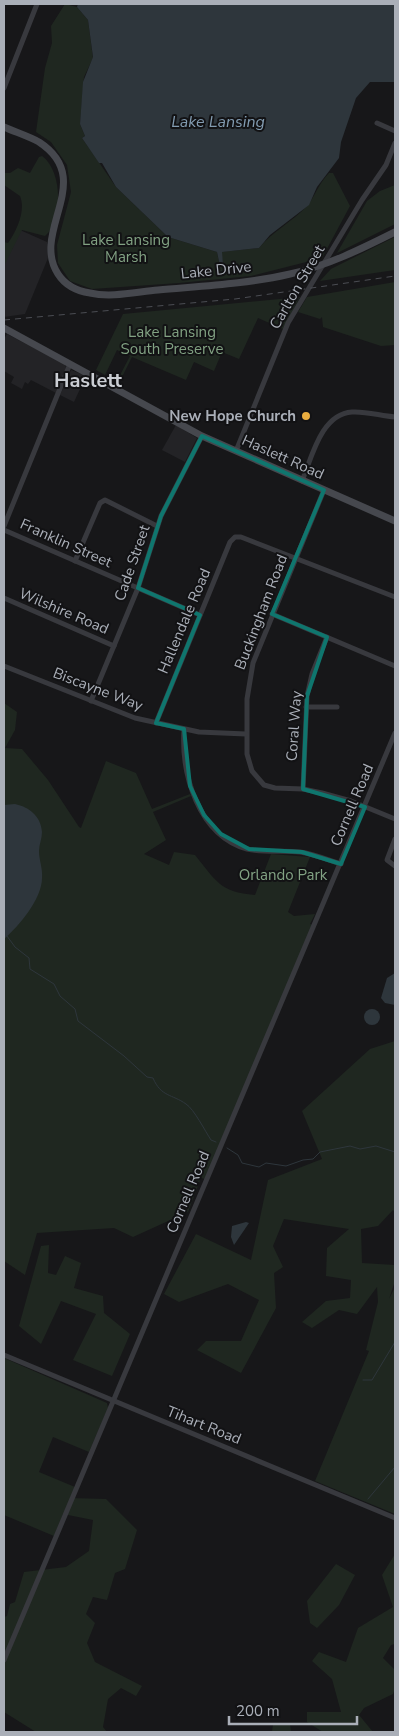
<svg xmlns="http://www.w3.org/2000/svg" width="399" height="1736" viewBox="0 0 399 1736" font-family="'Nunito Sans',sans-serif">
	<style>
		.built { fill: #232326 }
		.green { fill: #1f2720 }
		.water { fill: #2e363c }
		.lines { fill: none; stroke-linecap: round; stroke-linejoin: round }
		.stream { stroke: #2e363c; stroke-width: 1 }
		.street { stroke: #38393e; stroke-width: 5 }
		.secondary { stroke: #46484e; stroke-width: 7 }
		.rail { stroke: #4b4d53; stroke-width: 1; stroke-dasharray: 6 5; stroke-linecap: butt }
		.marked { fill: none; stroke: #0f766e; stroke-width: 4; stroke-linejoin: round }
		.poi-dot { fill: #e9ad3f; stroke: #121214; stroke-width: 2 }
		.labels { text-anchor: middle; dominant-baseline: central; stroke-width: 4; stroke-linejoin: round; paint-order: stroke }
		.park-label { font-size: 15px; fill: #82a283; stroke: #121214 }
		.street-label { font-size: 15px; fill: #aaafb8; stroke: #121214 }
		.poi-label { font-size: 15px; font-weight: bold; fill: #aaafb8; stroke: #121214; text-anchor: end }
		.water-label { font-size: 16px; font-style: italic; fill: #839cb1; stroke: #121214 }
		.district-label { font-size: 20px; font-weight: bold; fill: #cbced4; stroke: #121214 }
	</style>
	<rect width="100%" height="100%" fill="#171719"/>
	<g class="built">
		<polygon points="20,230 47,242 48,258 25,314 4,317 4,245 12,249"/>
		<polygon points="7,334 65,364 66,368 56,393 31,380 28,384 25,382 22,389 11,383 14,377 4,371 4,339"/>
		<polygon points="71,370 86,376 74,402 60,395"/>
		<polygon points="176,425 197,438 185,462 162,450"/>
	</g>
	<g class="green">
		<path d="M 65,4 L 77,7 L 88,20 L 93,58 L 84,77 L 80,124 L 85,136 L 82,138 L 116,187 L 168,237 L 217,252 L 220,266 L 223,264 L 221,252 L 259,248 C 273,231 292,222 307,206 C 314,198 319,183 329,173 L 333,173 L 350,206 L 322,258 L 251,276 L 179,283 L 92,289 L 70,281 L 58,263 L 57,245 L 71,192 L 67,165 L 51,142 L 36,132 L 45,68 L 52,43 L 51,26 Z"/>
		<path d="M 42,156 C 63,171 63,221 45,236 L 22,230 L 4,266 L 4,242 L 8,243 C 17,231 26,210 20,196 L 4,185 L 4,173 L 10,173 L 18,168 L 30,173 L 39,157 Z"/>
		<polygon points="395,185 395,224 337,253 367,201 380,191"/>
		<polygon points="395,237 395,270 320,281 331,269"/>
		<polygon points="395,282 395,345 381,346 323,327 322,317 320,319 298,312 307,297"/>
		<polygon points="300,297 283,329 258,318 239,359 222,352 214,371 194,362 186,380 132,357 119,383 117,381 130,356 117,350 105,375 96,370 123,314"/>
		<path d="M 4,703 L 17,712 L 15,730 L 5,748 L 22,749 L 48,780 L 79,827 L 81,828 L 106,761 L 136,773 L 152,809 L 190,794 L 191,796 L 153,812 L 166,840 L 144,854 L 169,865 L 174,852 L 195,855 C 216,881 220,892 255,895 L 271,854 L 310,857 L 288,912 L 294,916 L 315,914 L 310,924 L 313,925 L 205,1179 L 201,1178 L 188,1212 L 133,1237 L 114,1228 L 37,1233 L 25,1275 L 4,1261 Z"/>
		<polygon points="395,1041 395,1213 393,1210 378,1226 361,1229 362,1263 395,1265 395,1281 389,1299 395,1287 395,1514 315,1481 369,1351 366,1350 378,1302 377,1287 357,1314 339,1310 312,1328 302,1322 326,1301 350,1298 351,1280 326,1276 327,1248 349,1229 284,1219 273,1246 283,1267 274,1273 276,1308 241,1373 197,1350 206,1341 241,1341 259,1300 228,1284 179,1302 164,1294 196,1234 251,1260 268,1180 322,1159 302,1111 370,1049"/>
		<polygon points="49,1245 48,1273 56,1275 65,1256 81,1263 74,1288 103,1296 104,1313 130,1334 112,1376 73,1360 96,1314 61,1301 41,1344 19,1326 41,1246"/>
		<polygon points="4,1358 107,1403 108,1408 89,1452 53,1437 39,1472 75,1487 70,1498 106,1499 137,1530 125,1569 115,1573 107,1600 93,1597 86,1614 95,1623 87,1643 95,1662 142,1686 136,1696 121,1688 108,1699 103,1727 107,1732 36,1732 4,1712 4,1617 7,1616 10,1604 15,1602 24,1572 66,1567 89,1551 93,1520 63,1514 54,1536 4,1515"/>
		<polygon points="395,1554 395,1644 391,1645 383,1658 395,1670 395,1688 393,1694 364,1708 359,1715 373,1732 323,1732 307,1722 307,1712 341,1712 332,1679 312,1661 319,1652 346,1662 358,1628 393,1607 382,1575"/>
		<polygon points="336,1564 355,1575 339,1605 317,1628 310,1623 307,1601"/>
		<polygon points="273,1724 290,1724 291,1732 272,1732"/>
	</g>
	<g class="water">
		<polygon points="78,4 395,4 395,82 370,82 356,98 341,142 339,158 317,187 309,205 270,235 259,248 222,252 223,264 220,266 217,252 168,237 116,187 102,163 99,163 82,138 85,136 80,124 83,82 93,57 88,20 77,7"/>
		<path d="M 15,804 C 29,807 41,816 42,832 C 42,838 39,845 39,851 C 39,860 43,869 42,878 C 42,899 19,926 4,939 L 4,805 Z"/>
		<polygon points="395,973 395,1005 385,1003 381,998 387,978"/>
		<circle cx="372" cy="1017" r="8"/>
		<polygon points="246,1222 249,1223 234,1245 231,1237 232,1226"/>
	</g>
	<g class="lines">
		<g class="stream">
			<path d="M 7,936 L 15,947 L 29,958 L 30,969 L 54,984 L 60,996 L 75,1009 L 78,1021 L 124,1056 L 147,1077 L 153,1078 C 161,1097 172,1094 186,1104 C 194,1109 205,1131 211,1140 L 216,1142"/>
			<polyline points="227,1148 238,1155 242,1163 259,1167 266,1163 286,1166 303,1160 313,1159 320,1152 350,1146 360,1149 376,1146 395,1152"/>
			<polyline points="363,1380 372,1380 395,1342"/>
			<polyline points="368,1499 395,1467"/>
		</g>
		<g class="street">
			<polyline points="4,88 37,4"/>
			<polyline points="377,123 395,131"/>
			<polyline points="236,451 288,323 362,200 386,165 395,143"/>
			<path d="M 302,481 C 312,457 321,414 352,412 C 366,411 381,416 395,417"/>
			<polyline points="324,490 253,663 247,699 247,754 252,771 264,785 275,788 303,789 322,793 351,801 395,819"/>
			<polyline points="4,526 70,364"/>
			<polyline points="4,530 200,615"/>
			<polyline points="75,561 100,503 105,500 157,526"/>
			<polyline points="4,598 114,646"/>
			<polyline points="272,614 395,666"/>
			<polyline points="4,666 135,718 199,732 246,734"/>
			<polyline points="91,701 138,588 161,516 202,436"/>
			<polyline points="306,707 337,707"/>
			<polyline points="156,723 230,542 235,537 241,537 395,597"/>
			<path d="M 184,729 C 181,774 198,835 247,849 C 265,853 283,850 300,852 C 314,854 328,860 341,864"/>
			<polyline points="303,789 307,696 312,674 327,637"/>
			<polyline points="395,839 387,860 395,866"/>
			<polyline points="4,1355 395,1518"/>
			<polyline points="4,1660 395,733"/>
		</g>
		<g class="secondary">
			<path d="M 4,127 C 15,132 28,136 39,142 C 97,180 30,231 58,274 C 65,285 77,291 90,293 C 111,298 136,292 158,290 C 202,286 247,284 290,274 C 327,266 361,249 395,232"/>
			<polyline points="4,328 202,436 395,521"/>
		</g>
		<polyline class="rail" points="4,320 235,299 395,276"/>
	</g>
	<path class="marked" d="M 202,436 L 324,490 L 272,614 L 327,637 L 307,696 L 303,789 L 365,807 L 341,864 L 302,852 L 249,849 L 221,834 L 204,815 L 190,786 L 184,729 L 156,723 L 200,615 L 138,588 L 161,516 Z"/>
	<circle class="poi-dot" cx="306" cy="416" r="5"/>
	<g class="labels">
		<g class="park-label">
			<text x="126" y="240">Lake Lansing<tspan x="126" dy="17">Marsh</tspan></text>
			<text x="172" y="332">Lake Lansing<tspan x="172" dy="17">South Preserve</tspan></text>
			<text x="283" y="875">Orlando Park</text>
		</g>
		<g class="street-label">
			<text transform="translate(216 270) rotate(-6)">Lake Drive</text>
			<text transform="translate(297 287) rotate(-60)">Carlton Street</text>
			<text transform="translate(283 457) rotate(24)">Haslett Road</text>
			<text transform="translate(66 543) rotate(24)">Franklin Street</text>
			<text transform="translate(132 563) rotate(-71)">Cade Street</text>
			<text transform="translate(64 611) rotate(23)">Wilshire Road</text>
			<text transform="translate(261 612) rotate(-69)">Buckingham Road</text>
			<text transform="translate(184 621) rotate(-67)">Hallendale Road</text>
			<text transform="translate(98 689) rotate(21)">Biscayne Way</text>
			<text transform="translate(294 726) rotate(-86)">Coral Way</text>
			<text transform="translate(352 805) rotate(-67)">Cornell Road</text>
			<text transform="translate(188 1192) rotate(-67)">Cornell Road</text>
			<text transform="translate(204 1425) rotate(22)">Tihart Road</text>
		</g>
		<g class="poi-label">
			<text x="296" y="416">New Hope Church</text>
		</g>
		<g class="water-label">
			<text x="218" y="122">Lake Lansing</text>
		</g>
		<g class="district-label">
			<text x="88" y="380">Haslett</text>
		</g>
	</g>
	<rect width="399" height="1736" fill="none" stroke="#aaafb8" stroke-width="10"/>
	<path d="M229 1716v8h128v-8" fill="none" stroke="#aaafb8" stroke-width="2.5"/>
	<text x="236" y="1716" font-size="15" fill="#aaafb8" stroke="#121214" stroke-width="4" paint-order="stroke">200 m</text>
</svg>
